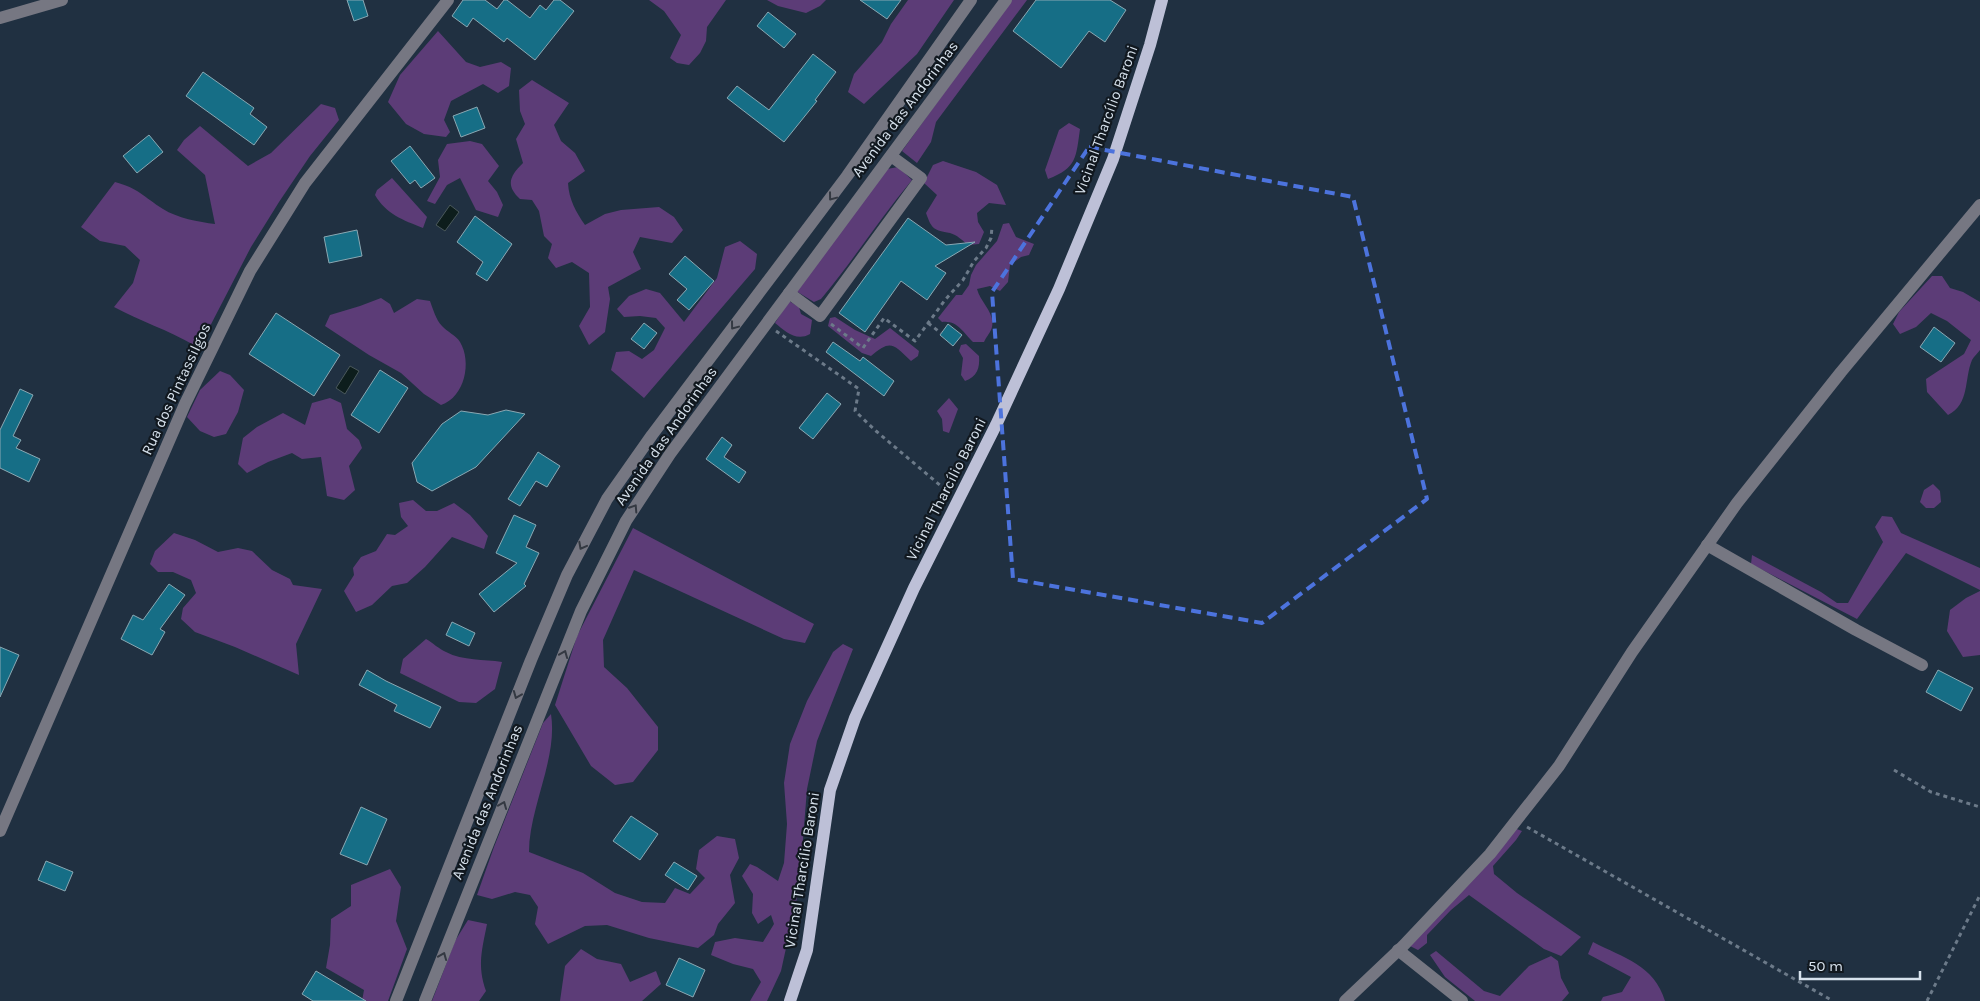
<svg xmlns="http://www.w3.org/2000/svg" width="1980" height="1001" viewBox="0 0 1980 1001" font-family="Karla,sans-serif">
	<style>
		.green { fill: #5c3c77 }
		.water { fill: #0d1d1c; stroke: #4a585b }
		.building { fill: #166e86; stroke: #8aa8b3 }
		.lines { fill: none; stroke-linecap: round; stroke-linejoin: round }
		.path { stroke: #6c7a89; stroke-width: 3; stroke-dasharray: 4 4; stroke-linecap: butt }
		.minor { stroke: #767782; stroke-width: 12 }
		.major { stroke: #bdc0d7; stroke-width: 12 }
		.oneway { stroke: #343942 }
		.marked { fill: none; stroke: #4c73dd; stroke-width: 4; stroke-dasharray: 10 6; stroke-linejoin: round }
		.labels { text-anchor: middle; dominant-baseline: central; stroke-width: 4.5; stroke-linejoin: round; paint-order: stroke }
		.street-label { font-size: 15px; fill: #d7e2ed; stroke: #11181f }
	</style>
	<rect width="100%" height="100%" fill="#203041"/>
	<g class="green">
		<polygon points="649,0 726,0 707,27 706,41 700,53 689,65 677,63 670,58 681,35 664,11"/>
		<polygon points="767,0 826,0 820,6 806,13 778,6"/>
		<polygon points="908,0 954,0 917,54 864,104 848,92 854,74 882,42 891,24"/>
		<polygon points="1011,0 1027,0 936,122 931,142 917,163 902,151"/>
		<polygon points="438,31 466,62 480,67 501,62 511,68 509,86 498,93 483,84 451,101 444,120 450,132 446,137 424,134 406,124 388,102 400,75"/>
		<path d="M 532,80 L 569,103 L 554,125 L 561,141 L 575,153 L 585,171 L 568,183 C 569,200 576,212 585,225 L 605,214 L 621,210 L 659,207 L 674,217 L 683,230 L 672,243 L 640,237 L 633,252 L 641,269 L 608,287 L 610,299 L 605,332 L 589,345 L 579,326 L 590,307 L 589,273 L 572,262 L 556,268 L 548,258 L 552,244 L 544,236 L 539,211 L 532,200 L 520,199 C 505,185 510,176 523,163 L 516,139 L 525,124 L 520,111 L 519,90 Z"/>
		<path d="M 321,104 L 335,108 L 339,120 L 310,156 L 279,202 L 251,247 L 207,332 L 194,345 C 168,330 140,321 114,307 L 133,283 L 140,260 L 125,246 L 100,241 L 81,227 L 115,182 C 138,188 144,197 163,209 C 177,218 199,222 215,224 L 205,175 L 177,150 L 184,140 L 200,126 L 248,166 L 271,153 Z"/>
		<path d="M 1069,123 L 1080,129 C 1076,157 1077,168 1048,179 L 1045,170 L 1059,130 Z"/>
		<polygon points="470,141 482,144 499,166 488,181 497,192 503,205 498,217 476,210 460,178 447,185 435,204 427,201 440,177 438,160 447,144"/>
		<path d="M 943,161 L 976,172 L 997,185 L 1006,205 L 989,203 L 977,213 L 978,222 L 984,232 L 979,244 L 968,245 C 962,240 957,235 950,233 C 934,230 932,230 926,213 L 937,195 L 924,183 L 933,165 Z"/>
		<path d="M 898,167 L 912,180 C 880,218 853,261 821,299 L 814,302 L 796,291 L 887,169 Z"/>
		<path d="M 392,178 L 427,217 L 423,228 C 403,220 386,214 375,195 L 377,190 Z"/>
		<path d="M 1009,223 L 1016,237 L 1034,244 L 1029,255 L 1021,257 L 1010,265 L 1008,282 L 1000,291 L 990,286 L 977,289 C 980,302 995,312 992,327 C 991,332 986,337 984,342 L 973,342 C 963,332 957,320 942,322 L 938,318 L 956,295 L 962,295 L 969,285 L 971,275 L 976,265 L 997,241 L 1003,224 Z"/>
		<polygon points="740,241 757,254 755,269 644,398 611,370 616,352 629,351 642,359 654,350 665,328 656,318 640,316 624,317 617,309 629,296 646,289 660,293 684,322 717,278 725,247"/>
		<path d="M 1932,276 L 1942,276 L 1950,288 L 1963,292 L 1980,302 L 1980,350 C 1978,353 1974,356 1972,360 C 1964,379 1970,404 1948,415 L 1927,392 L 1926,379 L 1964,354 L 1971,340 L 1947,321 L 1931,313 L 1916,327 L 1900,334 L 1893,324 L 1899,312 Z"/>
		<path d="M 381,298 L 390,304 L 394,313 L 417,299 L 430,301 C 433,309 436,320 442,326 C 447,332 456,335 460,342 C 472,362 465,397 441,405 L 424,394 L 401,373 L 369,355 L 325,326 L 330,315 L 360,306 Z"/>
		<path d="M 789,301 L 799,307 L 801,314 L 812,320 L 810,334 C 796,342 785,331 775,323 Z"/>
		<path d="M 835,317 L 855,330 L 875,339 L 890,328 L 919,351 L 918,356 L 911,361 C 893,344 891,339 871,356 L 862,353 L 828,326 L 830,318 Z"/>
		<path d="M 966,344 L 979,356 C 980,368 977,377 965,381 L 961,375 L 963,358 L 959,351 L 961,345 Z"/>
		<polygon points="220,371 230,375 244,390 238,412 226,434 214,437 200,431 187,417 200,390"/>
		<polygon points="330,398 341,403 347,429 359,440 362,448 349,466 355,490 344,500 327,496 321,457 302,459 292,453 268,462 247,473 238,464 243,438 257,427 283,413 305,425 312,403"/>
		<polygon points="949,398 958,409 949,433 943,431 942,419 937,411"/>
		<polygon points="1933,484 1940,491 1941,502 1934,508 1926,508 1920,502 1924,490"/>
		<polygon points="413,500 426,511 437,511 454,503 470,515 488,536 484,549 452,537 425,567 407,583 392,586 372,605 356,612 344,591 354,575 353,568 361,557 376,551 387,534 395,535 408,526 401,517 399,503"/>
		<polygon points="1882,516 1892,517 1901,533 1980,568 1980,590 1906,553 1857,619 1751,564 1752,555 1821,592 1837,603 1848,603 1883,542 1875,527"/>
		<polygon points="633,528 814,624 805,643 784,639 634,570 603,640 604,667 627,688 658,727 658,750 633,782 615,785 591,766 555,705 577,636"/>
		<polygon points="174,533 195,540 218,552 238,548 252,551 272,570 290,579 293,585 322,589 296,644 299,675 235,647 195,632 181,619 183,608 196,593 191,580 173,572 158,572 150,564 155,551"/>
		<polygon points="1980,591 1980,655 1963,657 1947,631 1950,610 1966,598"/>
		<path d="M 426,639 C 433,643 439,649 446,652 C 463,661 484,659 502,662 L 495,689 L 476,703 L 459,702 L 400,673 L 403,659 Z"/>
		<polygon points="843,644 853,649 817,741 807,789 799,889 781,971 767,1001 750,1001 761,982 753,969 733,964 711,955 715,942 735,938 763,942 774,924 771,915 758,924 752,913 753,894 742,876 750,864 757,867 778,881 784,863 787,824 784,783 790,744 807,701 833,652"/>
		<path d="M 551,714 C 558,758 529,808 529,852 L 583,873 L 615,893 L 642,902 L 665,903 L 675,888 L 690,894 L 705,878 L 696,869 L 699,850 L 717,836 L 735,839 L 739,858 L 730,875 L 735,903 L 718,924 L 714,935 L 698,948 L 649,938 L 607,925 L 585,926 L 548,944 L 535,924 L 538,907 L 530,895 L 515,892 L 492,899 L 477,895 L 494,847 L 543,723 Z"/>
		<polygon points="1514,828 1522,831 1516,840 1493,866 1494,874 1517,893 1581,937 1561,956 1544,949 1469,895 1451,910 1427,935 1427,943 1418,950 1410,946"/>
		<polygon points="390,869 401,887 396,921 407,949 388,1001 362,1001 364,990 326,968 330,945 331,919 351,906 351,885"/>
		<path d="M 468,920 L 487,924 C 482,950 477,965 486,991 L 479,1001 L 432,1001 L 455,941 Z"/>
		<path d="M 1593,942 C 1624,958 1654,965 1665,1001 L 1601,1001 L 1603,997 L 1622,992 L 1631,977 L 1588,954 Z"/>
		<polygon points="581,949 597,959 621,964 630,982 656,971 661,984 642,1001 560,1001 565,966"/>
		<polygon points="1436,951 1484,991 1500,996 1529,966 1551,956 1558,961 1561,978 1569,993 1562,1001 1475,1001 1445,977 1430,955"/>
	</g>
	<g class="water">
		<polygon points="450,205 459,212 445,231 436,225"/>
		<polygon points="350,366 359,371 345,394 336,388"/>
	</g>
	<g class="building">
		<polygon points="347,0 363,0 368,16 354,21"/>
		<polygon points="463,0 485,0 497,9 504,0 507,0 530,18 540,5 546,10 554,0 560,0 574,11 535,60 507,38 504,42 473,18 467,27 452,16"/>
		<polygon points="860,0 901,0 887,19"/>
		<polygon points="1036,0 1110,0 1126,10 1105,42 1089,31 1061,68 1013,31"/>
		<polygon points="768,12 796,34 784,48 757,26"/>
		<polygon points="813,54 836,72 815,100 817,101 784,142 727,98 737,86 769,110"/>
		<polygon points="203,72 254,108 250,114 267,127 254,145 186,96"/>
		<polygon points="477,107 485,128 461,137 453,116"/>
		<polygon points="149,135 163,152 137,173 123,156"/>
		<polygon points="410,146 435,178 421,188 415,180 410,184 391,161"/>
		<polygon points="475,216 512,244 487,281 476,274 483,262 457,242"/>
		<polygon points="908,218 946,245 975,242 935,266 946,273 927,300 901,281 865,332 839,313"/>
		<polygon points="357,230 362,256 329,263 324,237"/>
		<polygon points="685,256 714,281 689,310 677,300 687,289 669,274"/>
		<polygon points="276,313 340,355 314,396 249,354"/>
		<polygon points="644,323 657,333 644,349 631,339"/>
		<polygon points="948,324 962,335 953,346 940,335"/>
		<polygon points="1934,327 1955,343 1941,362 1920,347"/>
		<polygon points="833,342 860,361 863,357 894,381 884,396 826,352"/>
		<polygon points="380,370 408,388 379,433 351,415"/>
		<polygon points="20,389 33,395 13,436 21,440 16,448 40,459 29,482 0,468 0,430"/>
		<polygon points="827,393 841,404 813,439 799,428"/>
		<polygon points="506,410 525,414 476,467 432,491 417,482 412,463 442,424 461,411 488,415"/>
		<polygon points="722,437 732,445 724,457 746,472 739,483 706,459"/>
		<polygon points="538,452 560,466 547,487 536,481 520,506 508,499"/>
		<polygon points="514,515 536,525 526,547 539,553 524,584 526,586 494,612 479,594 517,563 496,553"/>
		<polygon points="169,584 185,595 160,629 165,632 152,655 121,639 133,615 143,620"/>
		<polygon points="452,622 475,633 469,646 446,635"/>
		<polygon points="0,647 19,655 0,697"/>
		<polygon points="367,670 386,681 441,707 430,728 394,711 397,705 359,685"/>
		<polygon points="1938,670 1973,688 1961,711 1926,692"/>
		<polygon points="361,807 387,819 367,865 340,854"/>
		<polygon points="631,816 658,834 640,860 613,841"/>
		<polygon points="46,861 73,872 65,891 38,880"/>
		<polygon points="674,862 697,876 688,890 665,875"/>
		<polygon points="679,958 705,970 693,997 666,985"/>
		<polygon points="316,971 366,1001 313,1001 302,994"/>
	</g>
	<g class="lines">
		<g class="path">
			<polyline points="928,323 941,333"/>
			<polyline points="831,324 863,348 884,318 915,341 945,300 963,280 974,261 986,248 991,238 992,227"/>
			<polyline points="776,331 859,389 855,411 876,431 948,492"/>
			<polyline points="1894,770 1931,792 1980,807"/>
			<polyline points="1527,827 1833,1001"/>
			<polyline points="1927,1001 1980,895"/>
		</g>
		<g class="minor">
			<polyline points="0,18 62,0"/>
			<polyline points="789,293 820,316 921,178 891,156"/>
			<polyline points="1707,545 1856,630 1922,665"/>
			<polyline points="0,831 185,404 250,271 305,183 448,0"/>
			<polyline points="1398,950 1462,1001"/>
			<polyline points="396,1001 531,660 567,575 607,499 652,435 847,176 971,0"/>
			<polyline points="425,1001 581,611 626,521 670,454 1006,0"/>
			<polyline points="1345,1001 1403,946 1490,854 1559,766 1632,652 1737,503 1841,372 1980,205"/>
		</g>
		<polyline class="major" points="790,1001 807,950 830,790 855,718 914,588 996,425 1059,289 1113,159 1150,45 1162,0"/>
	</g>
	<defs><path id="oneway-chevron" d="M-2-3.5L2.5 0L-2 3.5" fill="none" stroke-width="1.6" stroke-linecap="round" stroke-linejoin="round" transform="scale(1.25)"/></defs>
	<g class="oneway">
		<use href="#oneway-chevron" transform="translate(832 197) rotate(127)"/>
		<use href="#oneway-chevron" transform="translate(734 326) rotate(127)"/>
		<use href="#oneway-chevron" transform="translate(634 508) rotate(-57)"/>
		<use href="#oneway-chevron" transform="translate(582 546) rotate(118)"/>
		<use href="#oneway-chevron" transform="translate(564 654) rotate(-68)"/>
		<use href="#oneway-chevron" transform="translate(517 695) rotate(112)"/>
		<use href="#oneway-chevron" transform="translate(503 805) rotate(-68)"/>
		<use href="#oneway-chevron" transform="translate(443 956) rotate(-68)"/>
	</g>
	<path class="marked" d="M 1089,147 L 1353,197 L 1427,499 L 1262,623 L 1013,579 L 992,292 Z"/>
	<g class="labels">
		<g class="street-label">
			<text transform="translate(905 109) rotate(-53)">Avenida das Andorinhas</text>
			<text transform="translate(1106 120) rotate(-70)">Vicinal Tharcílio Baroni</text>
			<text transform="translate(176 389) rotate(-65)">Rua dos Pintassilgos</text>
			<text transform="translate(666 436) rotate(-55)">Avenida das Andorinhas</text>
			<text transform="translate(946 489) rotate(-63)">Vicinal Tharcílio Baroni</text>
			<text transform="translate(487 802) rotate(-68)">Avenida das Andorinhas</text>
			<text transform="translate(802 870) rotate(-81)">Vicinal Tharcílio Baroni</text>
		</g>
	</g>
	<path d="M1800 971v8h120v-8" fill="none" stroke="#d7e2ed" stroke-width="2.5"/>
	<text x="1808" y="971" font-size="15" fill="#d7e2ed" stroke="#11181f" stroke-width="4" paint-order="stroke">50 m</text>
</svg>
